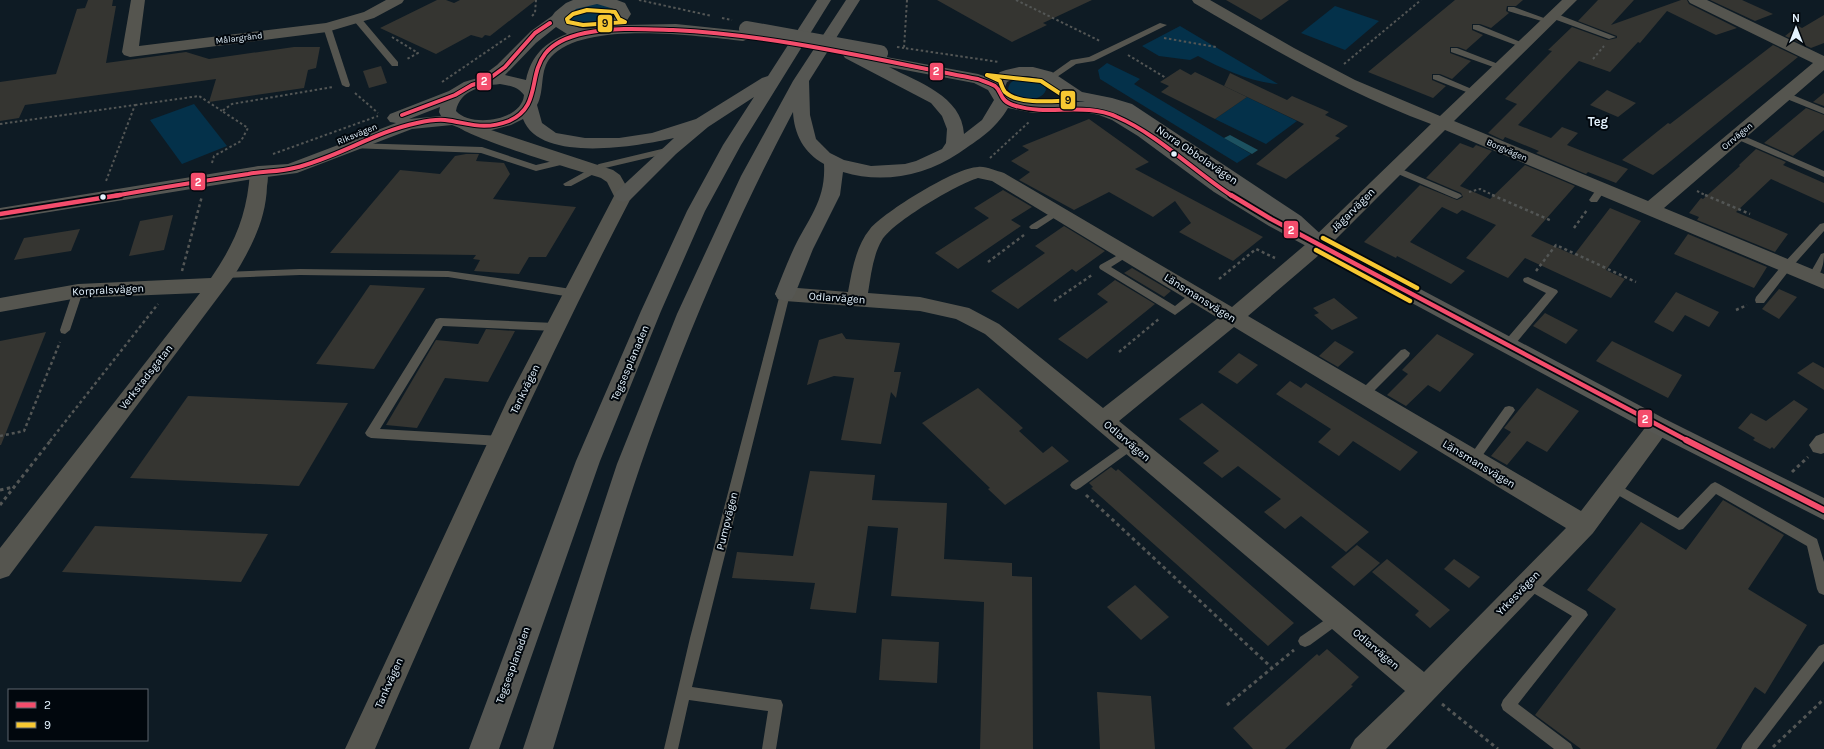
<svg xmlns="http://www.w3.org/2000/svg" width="1824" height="749" viewBox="0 0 1824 749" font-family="Karla,sans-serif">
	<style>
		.green { fill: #04314a }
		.water { fill: #1c5160 }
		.building { fill: #353531 }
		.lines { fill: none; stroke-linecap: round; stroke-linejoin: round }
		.path-far2 { stroke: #535655; stroke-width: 2; stroke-dasharray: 2.5 2.5; stroke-linecap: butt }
		.path-far1 { stroke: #535655; stroke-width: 2.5; stroke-dasharray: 3 3; stroke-linecap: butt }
		.path { stroke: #535655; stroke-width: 3; stroke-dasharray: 3.5 3.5; stroke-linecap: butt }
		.lane { fill: #55554f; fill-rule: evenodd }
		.street { fill: #55554f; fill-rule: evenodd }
		.secondary { fill: #565753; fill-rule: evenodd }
		.path-bridge { stroke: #535655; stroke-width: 2; stroke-dasharray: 2.5 2.5; stroke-linecap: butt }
		.secondary-bridge { stroke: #565753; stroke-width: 16 }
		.bus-1-far2-casing { stroke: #01070d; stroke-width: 6 }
		.bus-1-far1-casing { stroke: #01070d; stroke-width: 8 }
		.bus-1-casing { stroke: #01070d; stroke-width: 9 }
		.bus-2-far1-casing { stroke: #01070d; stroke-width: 6 }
		.bus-2-casing { stroke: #01070d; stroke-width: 8 }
		.bus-1-far2 { stroke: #f44d6c; stroke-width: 4 }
		.bus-1-far1 { stroke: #f44d6c; stroke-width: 4.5 }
		.bus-1 { stroke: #f44d6c; stroke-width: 6 }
		.bus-2-far1 { stroke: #f7c832; stroke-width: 4 }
		.bus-2 { stroke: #f7c832; stroke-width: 4.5 }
		.bus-dot { fill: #e4f3fe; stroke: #01070d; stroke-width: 1.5 }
		.labels { text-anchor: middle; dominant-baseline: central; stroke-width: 4; stroke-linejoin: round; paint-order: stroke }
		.far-street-label { font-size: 9px; fill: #e4f3fe; stroke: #01070d }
		.street-label { font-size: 11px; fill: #e4f3fe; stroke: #01070d }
		.far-district-label { font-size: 13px; font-weight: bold; fill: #e4f3fe; stroke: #01070d }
		.line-badge { stroke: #01070d; stroke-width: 1.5 }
		.badge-label { font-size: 11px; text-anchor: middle; font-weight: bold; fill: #fff }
		.pale-badge-label { font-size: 11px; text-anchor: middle; font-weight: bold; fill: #111 }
	</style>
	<rect width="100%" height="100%" fill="#0e1b24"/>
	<g class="green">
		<path d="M 596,4 C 603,5 611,5 614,12 C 609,28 568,33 568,15 L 575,8 Z"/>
		<polygon points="1335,6 1379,21 1345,50 1301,33"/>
		<path d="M 1180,26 L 1278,84 C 1250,82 1223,69 1198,56 L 1190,60 L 1159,56 L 1142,46 Z"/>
		<polygon points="1107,63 1140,79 1134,84 1251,154 1237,163 1100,79 1098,70"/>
		<path d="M 1020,78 C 1030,78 1044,78 1046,90 C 1040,104 1015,101 1008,89 C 1009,82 1014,80 1020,78 Z"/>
		<polygon points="1247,97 1297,121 1266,144 1215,119"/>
		<polygon points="194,104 227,146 182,164 150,120"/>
	</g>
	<polygon class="water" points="1230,135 1258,150 1252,154 1224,138"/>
	<g class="building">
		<polygon points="88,0 113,0 112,6 116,6 106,63 186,52 209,59 294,47 320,47 316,68 308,70 304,88 209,102 216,79 25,105 19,118 0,121 0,82 56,74 77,9 85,8"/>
		<polygon points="437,0 446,0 454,3 460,0 536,0 490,36 485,35 482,38 471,35 436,54 380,28"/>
		<polygon points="937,0 1092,0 1043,23 1047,25 1012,42"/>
		<polygon points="1226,0 1289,0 1261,20"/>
		<polygon points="1455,0 1523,0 1516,6 1507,6 1506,11 1509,13 1491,28 1480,24 1472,24 1472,30 1483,35 1466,50 1458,47 1450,47 1450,53 1471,61 1452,79 1440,74 1432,74 1432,80 1446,86 1433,98 1368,72"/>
		<polygon points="1598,0 1634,0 1611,25 1681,0 1687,0 1689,4 1737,28 1716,35 1667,11 1640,43 1638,42 1610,72 1579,61 1518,125 1551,138 1562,127 1578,133 1567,145 1628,169 1616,183 1588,172 1586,174 1536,153 1539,151 1505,137 1503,140 1488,133 1517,104 1505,99 1552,51 1548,50 1572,27 1608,40 1617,38 1617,36 1578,21"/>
		<polygon points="1710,0 1742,0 1773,14 1755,21"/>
		<polygon points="1824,15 1824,43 1811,48 1785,36 1798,26 1802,28"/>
		<polygon points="1773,45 1798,57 1666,165 1653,175 1622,160 1668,123 1670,124"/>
		<polygon points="381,66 387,83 369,88 363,71"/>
		<polygon points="1180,69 1191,75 1195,72 1247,97 1215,119 1161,92 1169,86 1160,82"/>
		<polygon points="1230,73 1287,100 1292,96 1329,112 1325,115 1348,126 1335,136 1340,138 1286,179 1256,164 1304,124 1224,86"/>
		<polygon points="1607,90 1636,103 1618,117 1590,105"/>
		<polygon points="1824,93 1824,106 1813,102"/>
		<polygon points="1806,108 1824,115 1824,130 1793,156 1764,143"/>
		<polygon points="1089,119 1149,162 1135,169 1263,237 1233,261 1179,232 1191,223 1175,201 1153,217 1109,192 1074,210 1019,180 1030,172 1011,161 1029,150 1022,146"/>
		<polygon points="1460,143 1473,148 1476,145 1492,151 1460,186 1490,199 1525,165 1575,186 1531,236 1574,255 1610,208 1641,221 1606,270 1625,279 1611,298 1525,258 1508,278 1466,258 1496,225 1462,210 1457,214 1442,207 1410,242 1465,271 1451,284 1397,256 1396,258 1364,242 1420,185 1457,200 1463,197 1461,193 1426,178"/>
		<polygon points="1756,149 1786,162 1783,165 1824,183 1824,203 1771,179 1736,212 1788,234 1775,252 1697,220 1699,217 1689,213 1701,198 1703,199 1740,166 1739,165"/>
		<polygon points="466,154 479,154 476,161 504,163 510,174 493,199 576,207 546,257 529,257 519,274 474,271 480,260 473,259 476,255 330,253 400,170 440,174 455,156"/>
		<polygon points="1003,190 1032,207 1011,220 1021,226 958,269 935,253 989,218 974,208"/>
		<polygon points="173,215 164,250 129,256 140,221"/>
		<polygon points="1064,226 1105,251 1076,272 1072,269 1018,309 991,291 1045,253 1035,246"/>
		<polygon points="80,229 71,251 14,260 24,238"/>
		<polygon points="1688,234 1767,267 1754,288 1674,254"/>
		<polygon points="1132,268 1171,291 1164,297 1124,273"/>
		<polygon points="1115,280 1155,304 1087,359 1058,339 1108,302 1097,294"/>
		<polygon points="370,285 425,288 374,369 316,364"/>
		<polygon points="1779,289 1797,297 1779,319 1762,309"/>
		<polygon points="1676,292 1719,312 1709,327 1685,315 1673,332 1654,322"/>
		<polygon points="1334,298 1358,318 1332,330 1314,315 1319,313 1313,308"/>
		<polygon points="1545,313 1578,330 1566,344 1533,326"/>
		<polygon points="486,329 515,331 488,382 445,378 417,428 386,425 436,340 478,344"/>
		<polygon points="46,332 1,445 0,445 0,341"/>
		<polygon points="842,333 846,339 900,343 894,372 901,372 896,398 891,392 881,444 841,440 854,378 834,376 807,385 819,340"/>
		<polygon points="1437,334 1474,354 1440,392 1428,385 1406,406 1387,395 1408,374 1402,370"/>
		<polygon points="1335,341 1354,352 1338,367 1319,356"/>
		<polygon points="1612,341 1682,375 1668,398 1596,361"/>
		<polygon points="1239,353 1258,365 1237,384 1218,372"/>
		<polygon points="1813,362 1824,368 1824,390 1797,373"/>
		<polygon points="1290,381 1301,388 1306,383 1418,452 1400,471 1353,441 1339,456 1318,442 1331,429 1276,394"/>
		<polygon points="978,388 1023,428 1019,431 1043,453 1052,446 1069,461 1005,505 988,489 990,488 922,423"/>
		<polygon points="1537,388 1579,411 1547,452 1527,441 1507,465 1491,456 1511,432 1504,428"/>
		<polygon points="188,396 348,403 299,486 130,478"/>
		<polygon points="1794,400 1808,409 1774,449 1772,447 1770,449 1753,440 1755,438 1738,428 1751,413 1766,421"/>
		<polygon points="1202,403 1301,480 1369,532 1346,552 1301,516 1285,529 1264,512 1281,499 1238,466 1222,478 1203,463 1219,451 1179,419"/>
		<polygon points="1111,467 1116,471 1118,469 1294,623 1268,646 1091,488 1093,487 1089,483"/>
		<polygon points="810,471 875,475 872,500 947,503 944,559 1012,563 1012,576 1032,577 1033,749 980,749 984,602 891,596 898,528 868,526 856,613 810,609 815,583 732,578 737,552 793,556"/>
		<polygon points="1723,500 1784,535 1748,589 1807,625 1765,694 1755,687 1716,749 1581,749 1535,715 1616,609 1587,590 1641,522 1686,550"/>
		<polygon points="95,526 268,534 241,582 62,572"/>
		<polygon points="1357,545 1380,563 1354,586 1331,567"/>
		<polygon points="1387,559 1450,610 1430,628 1415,615 1419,611 1372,572"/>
		<polygon points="1454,559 1480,577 1469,588 1444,569"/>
		<polygon points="1135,585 1169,617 1141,640 1107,607"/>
		<polygon points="882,639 939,642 937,683 879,680"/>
		<polygon points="1327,649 1359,677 1351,685 1353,686 1285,749 1253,749 1233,728 1317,654 1319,656"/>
		<polygon points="1097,692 1151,696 1155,749 1100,749"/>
	</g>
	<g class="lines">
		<g class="path-far2">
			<polyline points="639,0 712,16"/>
			<polyline points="907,0 904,48 999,62"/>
			<polyline points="1016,0 1100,41"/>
			<polyline points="532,16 535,13 536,0"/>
			<polyline points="392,37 418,53 407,59"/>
			<polyline points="1164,38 1216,47"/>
			<polyline points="1128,55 1166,78"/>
			<polyline points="1593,59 1604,46"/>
			<polyline points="1344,64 1421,0"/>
			<polyline points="442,82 511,35"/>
			<polyline points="355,93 378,113"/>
			<polyline points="135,105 199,96 222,111"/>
			<polyline points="0,124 135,105 106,181"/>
			<polyline points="273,154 378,116"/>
			<polyline points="990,158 1029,122"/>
			<polyline points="212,163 214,156 241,141 248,128 222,111 232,104 333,87"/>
			<polyline points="1697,191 1707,196"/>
			<polyline points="1469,192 1480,189 1495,196"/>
		</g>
		<g class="path-far1">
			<polyline points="1492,195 1552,221"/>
			<polyline points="1705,195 1750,214"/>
			<polyline points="1574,228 1587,210"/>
			<polyline points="988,262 1024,235"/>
			<polyline points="182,271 202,196"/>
			<polyline points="1536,271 1556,245 1636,282"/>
			<polyline points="1219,279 1256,249 1275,258"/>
			<polyline points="1054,301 1092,275"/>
			<polyline points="1736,310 1747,305"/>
			<polyline points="1119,352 1160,318"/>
			<polyline points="0,436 24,431 60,342"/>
			<polyline points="50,441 158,304"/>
		</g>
		<g class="path">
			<polyline points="1792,472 1808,457"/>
			<polyline points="0,490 14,487"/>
			<polyline points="1086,495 1271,667"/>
			<polyline points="0,505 51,440"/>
			<polyline points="1442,704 1498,749"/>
			<polyline points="1227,705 1294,650"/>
			<polyline points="1773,747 1824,699"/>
		</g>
		<g class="lane">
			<polygon points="1508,7 1514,7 1552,21 1548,23 1508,11"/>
			<polygon points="1551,14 1557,14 1616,37 1609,39 1551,18"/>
			<polygon points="354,17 360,17 398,62 398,66 392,66 354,21"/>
			<polygon points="1160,23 1167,25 1094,61 1076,64 1054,79 1048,79 1047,77 1071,60 1089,57"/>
			<polygon points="324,25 331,27 350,85 349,87 346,87 342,85 323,27"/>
			<polygon points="1473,25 1479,25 1528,45 1521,47 1473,29"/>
			<polygon points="1451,48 1457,48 1506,67 1499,69 1451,52"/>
			<polygon points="1433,75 1439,75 1481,93 1477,95 1474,95 1433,79"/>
			<polygon points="1782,93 1788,93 1824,108 1824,114 1782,97"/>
			<polygon points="1737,133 1824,171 1824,177 1734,138 1734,134"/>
			<polygon points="354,143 482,147 536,165 566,158 570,161 569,163 536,171 481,153 351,148 351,144"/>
			<polygon points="670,147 673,148 673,152 605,168 571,186 565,186 563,184 599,164"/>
			<polygon points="1394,166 1460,194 1462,196 1457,199 1454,198 1391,171 1391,167"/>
			<polygon points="1601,186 1606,189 1597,202 1591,202 1589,200 1598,187"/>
			<polygon points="1057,209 1060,210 1062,212 1060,214 1037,229 1031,229 1029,227 1031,225"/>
			<polygon points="1824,223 1824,231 1791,268 1764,303 1756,303 1755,300 1756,297 1783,264 1820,224"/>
			<polygon points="1127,250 1130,251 1132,253 1130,255 1111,267 1175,306 1191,293 1199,293 1200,295 1199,297 1175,315 1100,269 1099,267 1100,265"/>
			<path d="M 1824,253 C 1824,264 1822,270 1817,279 L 1809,279 L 1808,277 L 1821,254 Z"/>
			<polygon points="300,269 448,271 539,284 571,289 576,293 571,297 448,277 300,275 224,278 219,275 224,272"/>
			<polygon points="1528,277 1557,290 1558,292 1512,348 1504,348 1503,345 1504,342 1546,293 1524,282 1523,280 1524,278"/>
			<polygon points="78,287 83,291 70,330 65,334 61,333 60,330 73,291"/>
			<polygon points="785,290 790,294 692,687 781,700 783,705 776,749 762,749 768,711 689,700 678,749 664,749 690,638 780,294"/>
			<polygon points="440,318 555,323 560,327 555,331 443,326 380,429 501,436 505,438 507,441 505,444 501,446 371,438 367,436 365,433 436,319"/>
			<polygon points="1405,349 1410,353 1409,356 1367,398 1359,398 1357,395 1359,392 1401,350"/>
			<polygon points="1509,406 1513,407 1515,410 1513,413 1477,463 1473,465 1469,463 1467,460 1469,457 1505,407"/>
			<polygon points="1131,440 1135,442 1137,445 1135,448 1080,488 1076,490 1072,488 1070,485 1072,482"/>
			<polygon points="1613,482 1678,518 1711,484 1715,482 1719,484 1817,539 1824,562 1824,595 1819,593 1817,589 1807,546 1716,494 1683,529 1679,530 1609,490 1607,487 1609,484"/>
			<polygon points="1528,577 1586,611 1588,615 1518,704 1571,744 1573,749 1554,749 1503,710 1501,705 1503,700 1572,616 1523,587 1521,583 1523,579"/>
			<polygon points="1338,611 1343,613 1345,617 1343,621 1310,645 1305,647 1300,645 1298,641 1300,637"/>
			<polygon points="1824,644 1824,661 1757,749 1741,749 1743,744 1819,646"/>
		</g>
		<g class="street">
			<polygon points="131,0 145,0 139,46 326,23 364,12 386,0 404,0 402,3 374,18 327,32 130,57 124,55 122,52"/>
			<path d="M 1192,0 L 1210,0 L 1294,48 L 1355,80 L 1440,116 L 1562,0 L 1577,0 L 1454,121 L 1648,201 L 1813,63 L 1690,3 L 1688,0 L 1707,0 L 1824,56 L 1824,70 L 1664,208 L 1824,274 L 1824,289 L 1445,130 L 1326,249 L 1248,316 L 1581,511 L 1651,420 L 1659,417 L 1667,420 L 1671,426 L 1593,533 L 1386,749 L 1350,749 L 1355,739 L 1405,691 L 985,334 L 956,319 L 920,311 L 785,301 L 778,299 L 775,294 L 778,289 L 785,287 L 848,292 C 852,270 856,246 870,229 C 884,212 956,167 978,167 C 986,166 996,171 1004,173 L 1232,307 L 1312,239 L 1431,124 C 1347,93 1271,48 1194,3 ZM 978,178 L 992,181 L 1218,318 L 1103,408 L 999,324 L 969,308 L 920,297 L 868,293 C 871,275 873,255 882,240 C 893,222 957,184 978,178 ZM 1234,327 L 1566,528 L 1424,672 L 1119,421 Z"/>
			<path d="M 465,120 L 491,130 L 613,170 L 620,175 L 632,196 C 538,376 456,562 375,749 L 345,749 L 507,401 L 614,196 L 607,182 L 601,178 C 579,171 465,137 456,125 L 459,121 Z"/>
			<path d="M 259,166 L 265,168 C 269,174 268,180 267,186 C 266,220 251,248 234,276 L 9,576 L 0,579 L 0,548 L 200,293 L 78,298 L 0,312 L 0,298 L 78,284 L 211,278 C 235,243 247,215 250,172 L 253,168 Z"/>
			<polygon points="1824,433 1824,453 1821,454 1813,452 1809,445 1816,436"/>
		</g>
		<g class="secondary">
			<path d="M 573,0 L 617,0 L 625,3 L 631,14 L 624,25 L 676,24 L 743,31 L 748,33 L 751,36 L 748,39 L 743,41 C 697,36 584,20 551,57 C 539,70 545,90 537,105 L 542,123 L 556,133 L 585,138 L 619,138 L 652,133 L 696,119 L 762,78 L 768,76 L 817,0 L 831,0 L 741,145 L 705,211 L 661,311 L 600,461 L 499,749 L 469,749 L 576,461 L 641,311 L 687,211 L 723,145 L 754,97 L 708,127 L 676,154 L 630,200 L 623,202 L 616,200 L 614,196 L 616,192 L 674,138 C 639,146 540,164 523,119 L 511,125 L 492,130 L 465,130 L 452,125 L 412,129 L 297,173 L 259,178 L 0,220 L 0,208 L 259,166 L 288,164 L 396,123 L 390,122 L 387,118 L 390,114 L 449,91 L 464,82 L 481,77 L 497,65 L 531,31 L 552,16 L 555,12 L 566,3 ZM 597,4 L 614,9 L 617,14 C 607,30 581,33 568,22 L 568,16 L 576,9 ZM 556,27 L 567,34 C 545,42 531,56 526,80 L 505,75 L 536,43 ZM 500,84 C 511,86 518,87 524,95 C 522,121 471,128 456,111 C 460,90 481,86 500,84 ZM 440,107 L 439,112 L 441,116 L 409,119 Z"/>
			<path d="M 846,0 L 860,0 L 809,81 L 810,115 L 816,139 L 830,153 L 844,160 L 871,166 L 905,164 L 916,161 L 942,149 L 946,143 L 947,129 L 942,116 L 931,103 L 845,58 L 843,55 L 845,52 L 857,52 L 874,60 L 881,56 L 978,74 L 992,79 L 1000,72 L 1006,70 L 1019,67 L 1033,67 L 1052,72 L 1082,92 L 1112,98 L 1132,104 L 1301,216 L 1326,239 L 1667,420 L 1824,498 L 1824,520 L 1651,432 L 1269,226 L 1214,192 L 1138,136 L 1112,120 L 1099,115 L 1084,112 L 1033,113 L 1008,108 C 995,130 979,139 959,153 C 925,176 882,184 843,172 L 840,195 L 813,249 L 795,294 L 792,299 L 785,301 L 778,299 L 775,294 C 781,279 787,263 794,248 C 809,217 826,200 824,164 C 804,153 794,134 793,112 C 733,225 683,343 641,464 C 609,558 582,654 553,749 L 523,749 L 617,464 L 677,314 L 741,176 L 793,81 ZM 889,67 L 974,83 L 988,90 L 994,100 L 982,120 L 964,134 C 962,96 918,82 889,67 ZM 1019,76 C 1045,75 1045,84 1064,96 C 1070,100 1078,101 1085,102 C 1069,101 1005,110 1005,87 L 1007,82 Z"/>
		</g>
		<g class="path-bridge">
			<polyline points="722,18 732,20"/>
			<polyline points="897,47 904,48"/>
		</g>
		<polyline class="secondary-bridge" points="747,29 880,53"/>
		<g class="bus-1-far2-casing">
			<g id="bus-1-far2">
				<polyline points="402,115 455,95 472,85 486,81 505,67 535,33 550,23"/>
				<path d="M 114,196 C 158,188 203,181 248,174 C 263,171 279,172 294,168 C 337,158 374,132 417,123 C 426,121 435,119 445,120 C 469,123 483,131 509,121 C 554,101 510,49 585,33 C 614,27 644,29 673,30 C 776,35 877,60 978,79 C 983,81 990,83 995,86 C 1003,92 998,101 1016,106 C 1049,116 1084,102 1117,117 C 1157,134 1195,172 1232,196"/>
			</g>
		</g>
		<g class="bus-1-far1-casing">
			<g id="bus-1-far1">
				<polyline points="1231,195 1271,219 1688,441"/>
				<polyline points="0,214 120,195"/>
			</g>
		</g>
		<g class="bus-1-casing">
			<polyline id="bus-1" points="1686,440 1824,510"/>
		</g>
		<g class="bus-2-far1-casing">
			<g id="bus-2-far1">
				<polygon points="587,10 615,12 619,19 625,22 583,25 568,22 567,19 573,14"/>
				<path d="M 987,75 L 1041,81 L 1070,100 C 1053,101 1019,105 1005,92 C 1003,90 1001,84 1000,81 Z"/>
			</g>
		</g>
		<g class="bus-2-casing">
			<g id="bus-2">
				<polyline points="1323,238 1417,288"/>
				<polyline points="1316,250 1410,301"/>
			</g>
		</g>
		<use href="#bus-1-far2" class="bus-1-far2"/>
		<use href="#bus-1-far1" class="bus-1-far1"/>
		<use href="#bus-1" class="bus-1"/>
		<use href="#bus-2-far1" class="bus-2-far1"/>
		<use href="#bus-2" class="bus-2"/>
	</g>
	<g class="bus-dot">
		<circle cx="1174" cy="154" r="3.5"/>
		<circle cx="103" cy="197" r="3.5"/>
	</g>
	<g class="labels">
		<g class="far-street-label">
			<text transform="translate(239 38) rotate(-7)">Målargränd</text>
			<text transform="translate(357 134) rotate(-22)">Riksvägen</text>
			<text transform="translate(1737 136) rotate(-40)">Orrvägen</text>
			<text transform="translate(1507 150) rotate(23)">Borgvägen</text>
		</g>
		<g class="street-label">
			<text transform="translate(1197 155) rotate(34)">Norra Obbolavägen</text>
			<text transform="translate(1353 210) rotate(-45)">Jägarvägen</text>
			<text transform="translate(108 290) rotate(-3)">Korpralsvägen</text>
			<text transform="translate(837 298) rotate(4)">Odlarvägen</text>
			<text transform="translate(1200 298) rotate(32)">Länsmansvägen</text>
			<text transform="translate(630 363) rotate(-67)">Tegsesplanaden</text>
			<text transform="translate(146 377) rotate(-52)">Verkstadsgatan</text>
			<text transform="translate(525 389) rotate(-64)">Tankvägen</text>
			<text transform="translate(1127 441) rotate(40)">Odlarvägen</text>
			<text transform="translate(1479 464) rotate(31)">Länsmansvägen</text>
			<text transform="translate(727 521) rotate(-76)">Pumpvägen</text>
			<text transform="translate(1518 593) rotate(-46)">Yrkesvägen</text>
			<text transform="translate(1376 649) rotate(40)">Odlarvägen</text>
			<text transform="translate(513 665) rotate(-70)">Tegsesplanaden</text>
			<text transform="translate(389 683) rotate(-66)">Tankvägen</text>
		</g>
		<g class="far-district-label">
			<text x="1598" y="121">Teg</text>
		</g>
	</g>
	<g class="line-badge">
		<rect x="597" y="14" width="16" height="19" rx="4" fill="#f7c832"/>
		<rect x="929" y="62" width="15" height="19" rx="4" fill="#f44d6c"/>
		<rect x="476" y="72" width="16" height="19" rx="4" fill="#f44d6c"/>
		<rect x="1060" y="90" width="16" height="20" rx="4" fill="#f7c832"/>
		<rect x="190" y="172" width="16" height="19" rx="4" fill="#f44d6c"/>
		<rect x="1283" y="220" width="16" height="19" rx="4" fill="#f44d6c"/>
		<rect x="1637" y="409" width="16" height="19" rx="4" fill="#f44d6c"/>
	</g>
	<g class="badge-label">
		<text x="936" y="75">2</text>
		<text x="484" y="85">2</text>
		<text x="198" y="186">2</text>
		<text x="1291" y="234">2</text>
		<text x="1645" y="423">2</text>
	</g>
	<g class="pale-badge-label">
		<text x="605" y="27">9</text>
		<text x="1068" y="104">9</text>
	</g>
	<rect x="8" y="689" width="140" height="52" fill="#01070d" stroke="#5c656d"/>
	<rect x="16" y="702" width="20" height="6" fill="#f44d6c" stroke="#5c656d"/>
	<text x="44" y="709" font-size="12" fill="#e4f3fe">2</text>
	<rect x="16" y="722" width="20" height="6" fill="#f7c832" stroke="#5c656d"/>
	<text x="44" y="729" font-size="12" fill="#e4f3fe">9</text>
	<g transform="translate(1796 28)" stroke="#01070d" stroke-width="3" paint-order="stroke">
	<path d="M0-3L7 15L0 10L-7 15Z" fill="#e4f3fe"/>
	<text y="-6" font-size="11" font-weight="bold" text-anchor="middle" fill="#e4f3fe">N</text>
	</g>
</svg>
